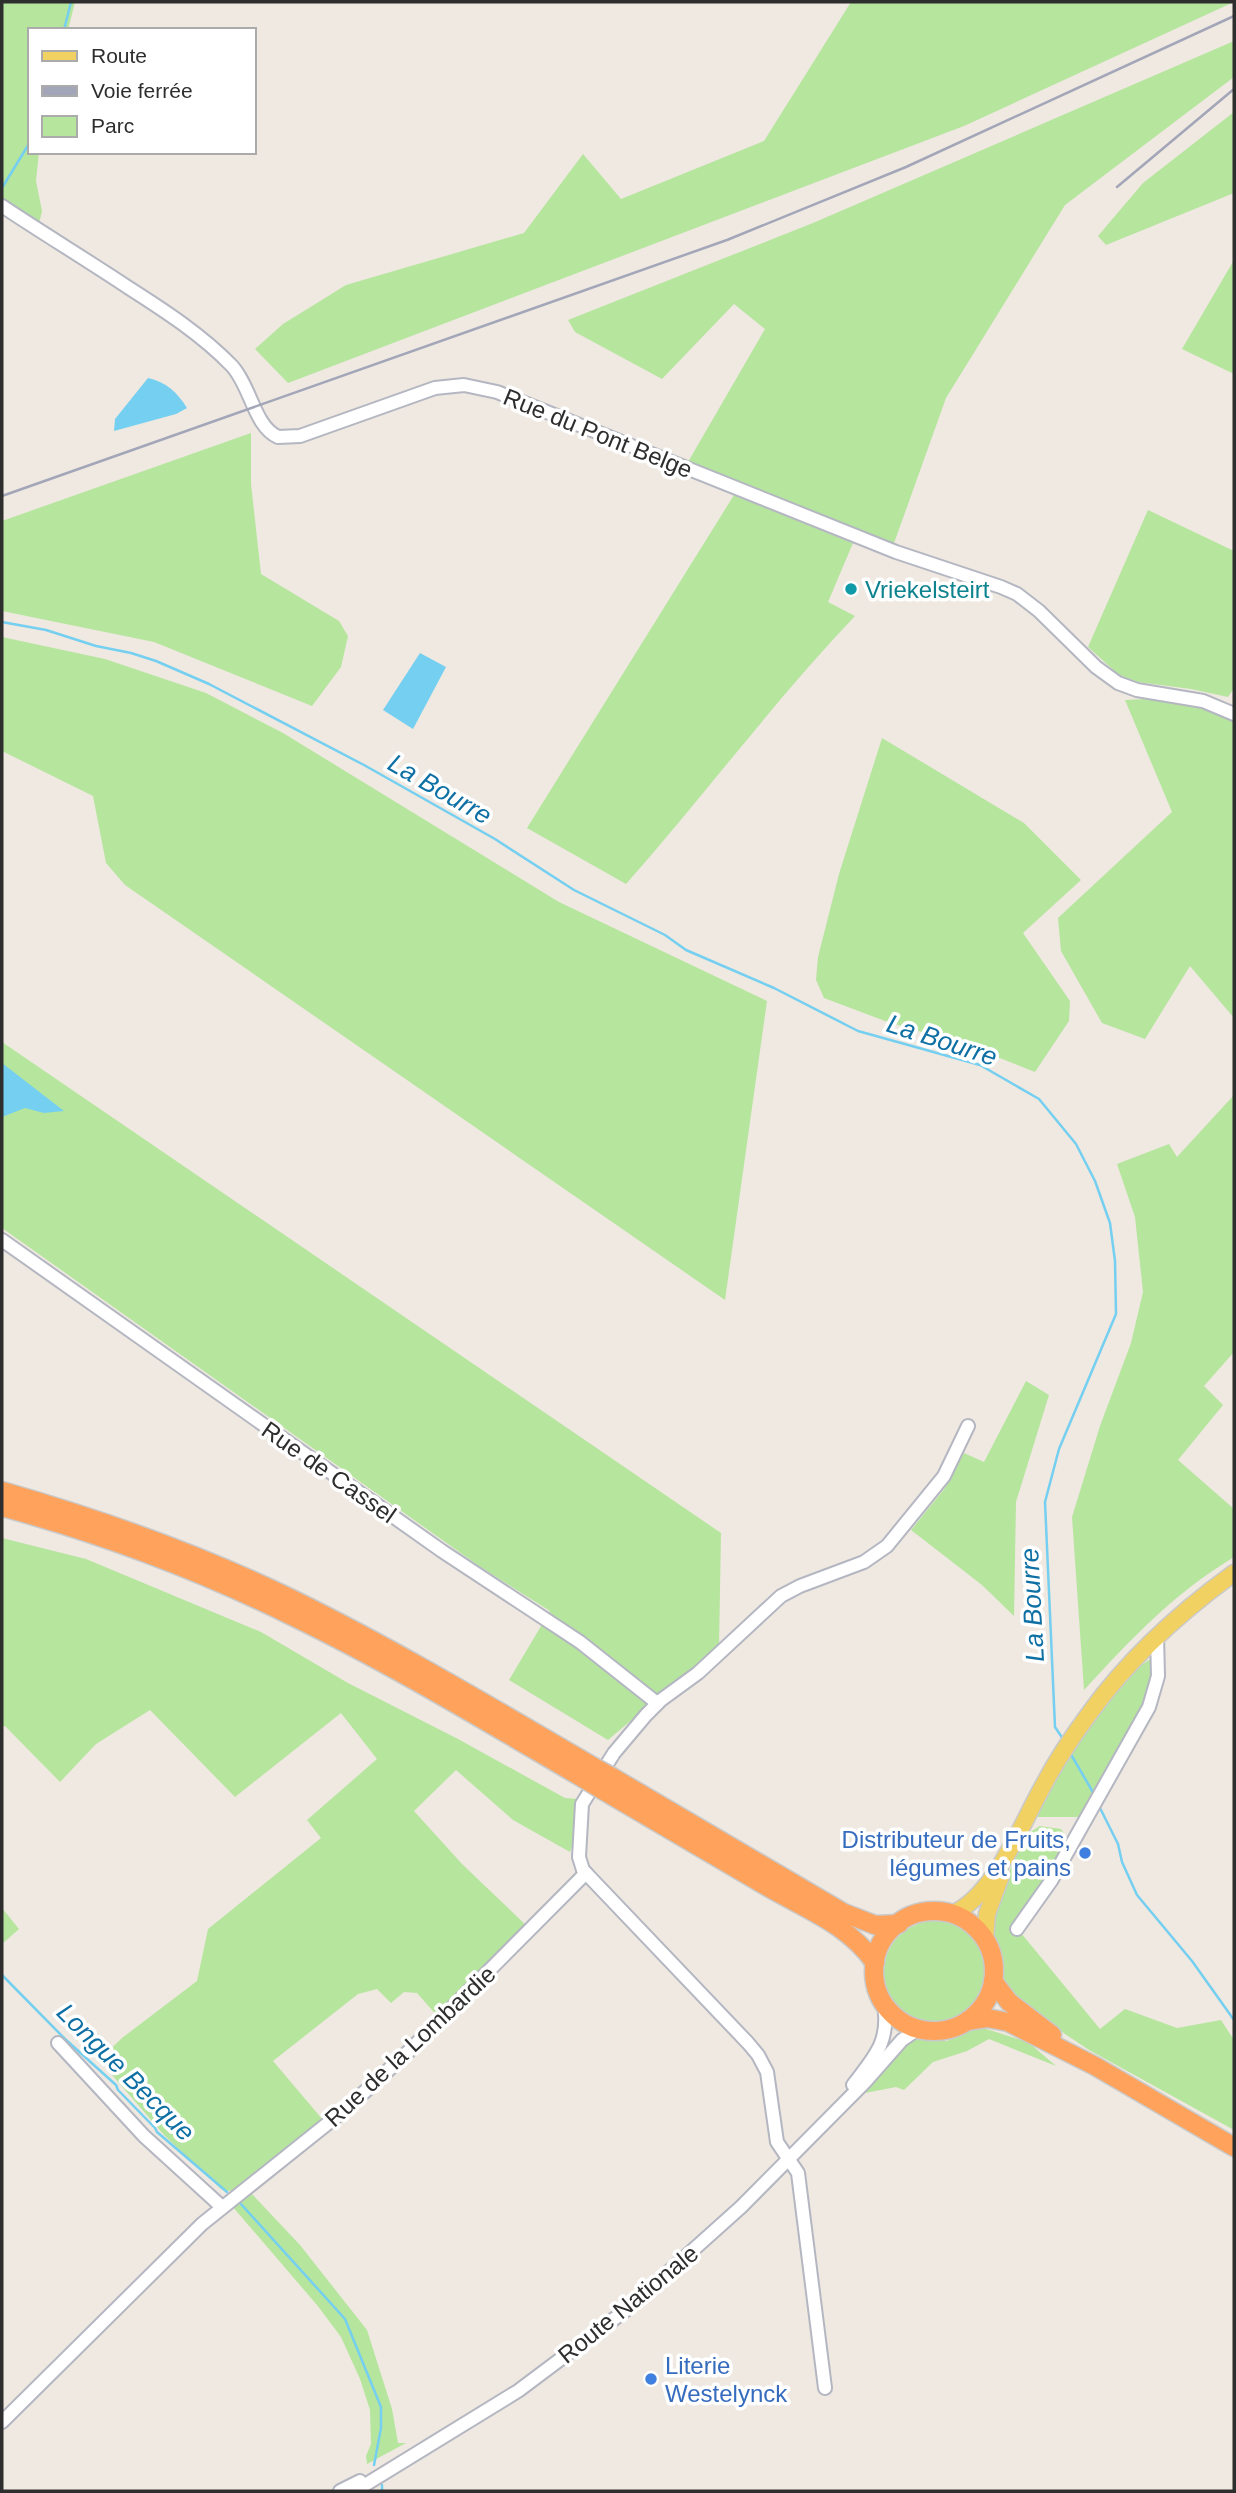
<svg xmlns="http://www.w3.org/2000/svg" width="1236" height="2493" viewBox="0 0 1236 2493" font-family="Arial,sans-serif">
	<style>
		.green { fill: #b6e59e }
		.water { fill: #75cff0 }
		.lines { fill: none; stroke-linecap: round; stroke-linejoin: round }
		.stream { stroke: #75cff0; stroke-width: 2.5 }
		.minor-casing { stroke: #b4b7c1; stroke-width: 16 }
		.major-casing { stroke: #c9c9c9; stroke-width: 19 }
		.highway-casing { stroke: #c9c9c9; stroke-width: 21 }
		.minor { stroke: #fff; stroke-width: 12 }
		.major { stroke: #f2d163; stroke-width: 16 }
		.highway { stroke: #ffa35c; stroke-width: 18 }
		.rail { stroke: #a3a6b8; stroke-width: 2.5 }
		.highway-bridge-casing { stroke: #c9c9c9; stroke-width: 21; stroke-linecap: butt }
		.highway-bridge { stroke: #ffa35c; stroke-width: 18 }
		.culture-dot { fill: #0f9aa8; stroke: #fff; stroke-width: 2.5 }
		.shop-dot { fill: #3f7fe0; stroke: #fff; stroke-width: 2.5 }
		.labels { text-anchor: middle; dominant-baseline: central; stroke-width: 7; stroke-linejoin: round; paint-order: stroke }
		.street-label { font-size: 24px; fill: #2e2e2e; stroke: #fff }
		.culture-label { font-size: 24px; fill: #0d838f; stroke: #fff; text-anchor: start }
		.shop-label { font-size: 24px; fill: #366cbe; stroke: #fff; text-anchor: end }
		.water-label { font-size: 26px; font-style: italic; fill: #0d6fa3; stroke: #fff }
	</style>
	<rect width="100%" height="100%" fill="#efe9e1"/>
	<g class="green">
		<polygon points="2,2 75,2 68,30 30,30 30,152 39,152 36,181 42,211 39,224 2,199"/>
		<polygon points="851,2 1234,2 964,126 288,383 255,349 283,324 346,285 524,233 583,154 621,199 764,141"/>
		<polygon points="1234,41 1234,77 1065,205 946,398 893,546 688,462 765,329 734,304 662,379 575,332 568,320 813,223"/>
		<polygon points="1234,112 1234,193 1106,245 1098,236 1143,183"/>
		<polygon points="1234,260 1234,374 1182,349"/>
		<polygon points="251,433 251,484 261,574 339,621 348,636 341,667 312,706 154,642 2,611 2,521"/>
		<path d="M 734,495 L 853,543 L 828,602 L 855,616 C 774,701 704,796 626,884 L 527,828 Z"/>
		<polygon points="1148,510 1234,551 1234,688 1228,697 1191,689 1138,682 1119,675 1088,647"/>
		<polygon points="2,637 105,659 206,693 283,733 559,902 767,1001 725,1300 125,885 106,863 93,796 2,751"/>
		<polygon points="1166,698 1213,710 1234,721 1234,1018 1190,966 1145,1039 1102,1023 1061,951 1058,918 1172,812 1125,700"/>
		<polygon points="882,738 1024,823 1081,880 1023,933 1070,1001 1069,1021 1035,1072 972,1047 885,1021 824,998 816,980 818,957 839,874"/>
		<polygon points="2,1042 721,1533 719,1646 608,1740 509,1680 550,1611 479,1566 2,1228"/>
		<path d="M 1234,1095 L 1234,1352 L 1204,1386 L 1223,1405 L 1178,1460 L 1234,1509 L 1234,1557 C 1172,1595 1133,1637 1084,1690 L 1072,1517 L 1100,1426 L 1131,1343 L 1143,1292 L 1135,1217 L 1117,1164 L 1169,1144 L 1177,1157 Z"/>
		<polygon points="1026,1381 1049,1395 1016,1502 1014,1616 982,1585 911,1530 945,1488 964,1453 984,1462"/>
		<path d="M 2,1538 L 86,1559 L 261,1632 L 348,1683 L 458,1739 L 565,1798 L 577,1799 C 572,1815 577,1838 570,1852 L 513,1820 L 456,1770 L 414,1811 L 462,1864 L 529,1928 L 439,2018 L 417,1993 L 404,1992 L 391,2003 L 377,1989 L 358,1994 L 273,2061 L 323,2120 L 236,2189 L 229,2191 L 221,2189 L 165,2136 L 99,2060 L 122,2038 L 197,1981 L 208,1929 L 321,1838 L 307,1820 L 377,1759 L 341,1713 L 235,1797 L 150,1710 L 96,1744 L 60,1782 L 5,1726 L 2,1727 Z"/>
		<polygon points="1152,1658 1151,1691 1146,1703 1080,1817 1038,1817 1036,1815 1079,1734 1140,1666"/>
		<polygon points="1040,1826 1061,1829 1065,1835 1066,1843 1039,1889 1021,1933 1100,2029 1125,2009 1177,2028 1221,2020 1234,2040 1234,2130 1089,2050 1041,2018 1003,1984 996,1950 988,1930 1011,1867 1027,1834"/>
		<polygon points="2,1908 19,1929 2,1944"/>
		<circle cx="935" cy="1972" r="51"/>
		<polygon points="980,2027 1028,2042 1056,2066 989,2039 967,2051 933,2062 904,2090 896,2087 860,2094 899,2052 915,2039 947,2041"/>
		<polygon points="250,2192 300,2245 367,2330 392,2409 398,2443 406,2443 367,2464 366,2456 371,2444 370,2410 360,2379 341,2337 317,2305 232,2206"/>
	</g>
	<g class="water">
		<path d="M 148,378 C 166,382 177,392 187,408 L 176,414 L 114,431 L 115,419 Z"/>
		<polygon points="420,653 446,667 413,729 383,710"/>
		<polygon points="2,1063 64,1111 44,1113 25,1108 2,1117"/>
	</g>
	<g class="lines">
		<g class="stream">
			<polyline points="64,30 71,2"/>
			<polyline points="2,188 30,142"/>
			<polyline points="2,622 46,630 96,646 131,653 156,661 209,684 364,765 495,839 574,890 665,935 686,950 774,988 858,1031 980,1065 1039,1099 1076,1144 1095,1181 1110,1223 1115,1261 1116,1314 1059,1449 1045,1502 1055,1727 1063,1739"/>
			<polyline points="1069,1751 1094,1794"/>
			<polyline points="1099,1806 1118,1844 1122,1862 1137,1895 1192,1961 1234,2020"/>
			<polyline points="2,1975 65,2039 116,2085 118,2090 155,2128 157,2132 227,2192"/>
			<polyline points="241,2204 345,2319 381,2407 381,2428 374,2465"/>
			<polyline points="382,2485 382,2491"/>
		</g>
		<g class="minor-casing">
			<g id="minor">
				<path d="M 2,206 C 44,234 87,260 129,288 C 165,311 202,335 232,366 C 251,387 254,426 278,437 L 300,436 L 435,388 L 464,385 L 497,392 L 896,552 L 1001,587 L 1017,594 L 1039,611 L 1096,667 L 1118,683 L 1137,690 L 1203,701 L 1234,714"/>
				<polyline points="2,1240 442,1551 580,1642 657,1703"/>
				<polyline points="1017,1929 1051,1881 1149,1707 1158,1676 1157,1636"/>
				<polyline points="58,2043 144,2136 222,2207"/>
				<path d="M 853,2085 C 875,2056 890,2042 884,2004"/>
				<polyline points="825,2388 798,2173 777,2142 767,2072 758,2055 748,2043 583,1870 579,1857 582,1804 614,1753 646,1715 661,1700 698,1673 781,1596 800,1586 864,1562 887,1546 944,1476 968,1426"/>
				<polyline points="2,2422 202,2224 347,2108 408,2052 586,1873"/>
				<polyline points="340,2491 360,2481"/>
				<polyline points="355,2491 518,2391 626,2310 741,2207 865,2082 902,2040 918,2029"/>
			</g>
		</g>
		<g class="major-casing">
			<g id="major">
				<path d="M 952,1914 C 994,1896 1021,1825 1043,1786 C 1056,1761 1072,1737 1089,1714 C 1129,1658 1179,1613 1234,1573"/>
				<polyline points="985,1940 987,1914 1001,1876"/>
			</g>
		</g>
		<g class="highway-casing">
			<g id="highway">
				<path d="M 2,1491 C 103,1520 202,1555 296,1601 C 398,1651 496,1710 594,1767"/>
				<path d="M 2,1507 C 102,1534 201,1571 294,1617 C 395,1666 490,1724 586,1780"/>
				<polyline points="612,1777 844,1913 875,1925 899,1924"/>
				<path d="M 604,1791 C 658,1823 712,1854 766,1886 C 805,1909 848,1924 875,1963"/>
				<circle cx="934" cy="1971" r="60"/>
				<polyline points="993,1981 1009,2002 1052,2035"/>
				<polyline points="967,2021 987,2018 1008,2022 1095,2066 1234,2147"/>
			</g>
		</g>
		<use href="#minor" class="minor"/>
		<use href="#major" class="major"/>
		<use href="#highway" class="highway"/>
		<g class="rail">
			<polyline points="1117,187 1234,89"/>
			<polyline points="2,496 727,240 906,167 1234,16"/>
		</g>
		<g class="highway-bridge-casing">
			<g id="highway-bridge">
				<polyline points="594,1767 612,1777"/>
				<polyline points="586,1780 604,1791"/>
			</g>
		</g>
		<use href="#highway-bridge" class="highway-bridge"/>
	</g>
	<circle class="culture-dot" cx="851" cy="589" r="7"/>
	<g class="shop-dot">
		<circle cx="1085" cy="1853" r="7"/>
		<circle cx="651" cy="2379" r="7"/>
	</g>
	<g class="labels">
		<g class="street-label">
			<text transform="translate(598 433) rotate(22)">Rue du Pont Belge</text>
			<text transform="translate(329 1472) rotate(35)">Rue de Cassel</text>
			<text transform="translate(410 2046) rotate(-43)">Rue de la Lombardie</text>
			<text transform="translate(628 2304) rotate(-39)">Route Nationale</text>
		</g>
		<g class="culture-label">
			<text x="865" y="589">Vriekelsteirt</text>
		</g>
		<g class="shop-label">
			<text x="1071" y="1839">Distributeur de Fruits,<tspan x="1071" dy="28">légumes et pains</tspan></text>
			<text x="665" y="2365" text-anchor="start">Literie<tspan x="665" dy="28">Westelynck</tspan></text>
		</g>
		<g class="water-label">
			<text transform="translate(440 789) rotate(30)">La Bourre</text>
			<text transform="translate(942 1040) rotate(18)">La Bourre</text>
			<text transform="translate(1032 1605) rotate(-93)">La Bourre</text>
			<text transform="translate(126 2072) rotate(45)">Longue Becque</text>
		</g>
	</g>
	<rect width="1236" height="2493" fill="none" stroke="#2e2e2e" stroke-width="7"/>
	<rect x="28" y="28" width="228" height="126" fill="#ffffff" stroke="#ababab" stroke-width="2"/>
	<rect x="42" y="51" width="35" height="10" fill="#f2d163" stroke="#ababab" stroke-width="2"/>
	<text x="91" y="63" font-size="21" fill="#2e2e2e">Route</text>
	<rect x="42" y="86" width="35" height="10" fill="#a3a6b8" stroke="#ababab" stroke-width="2"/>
	<text x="91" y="98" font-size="21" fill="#2e2e2e">Voie ferrée</text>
	<rect x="42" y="116" width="35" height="21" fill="#b6e59e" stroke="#ababab" stroke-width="2"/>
	<text x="91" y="133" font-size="21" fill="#2e2e2e">Parc</text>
</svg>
